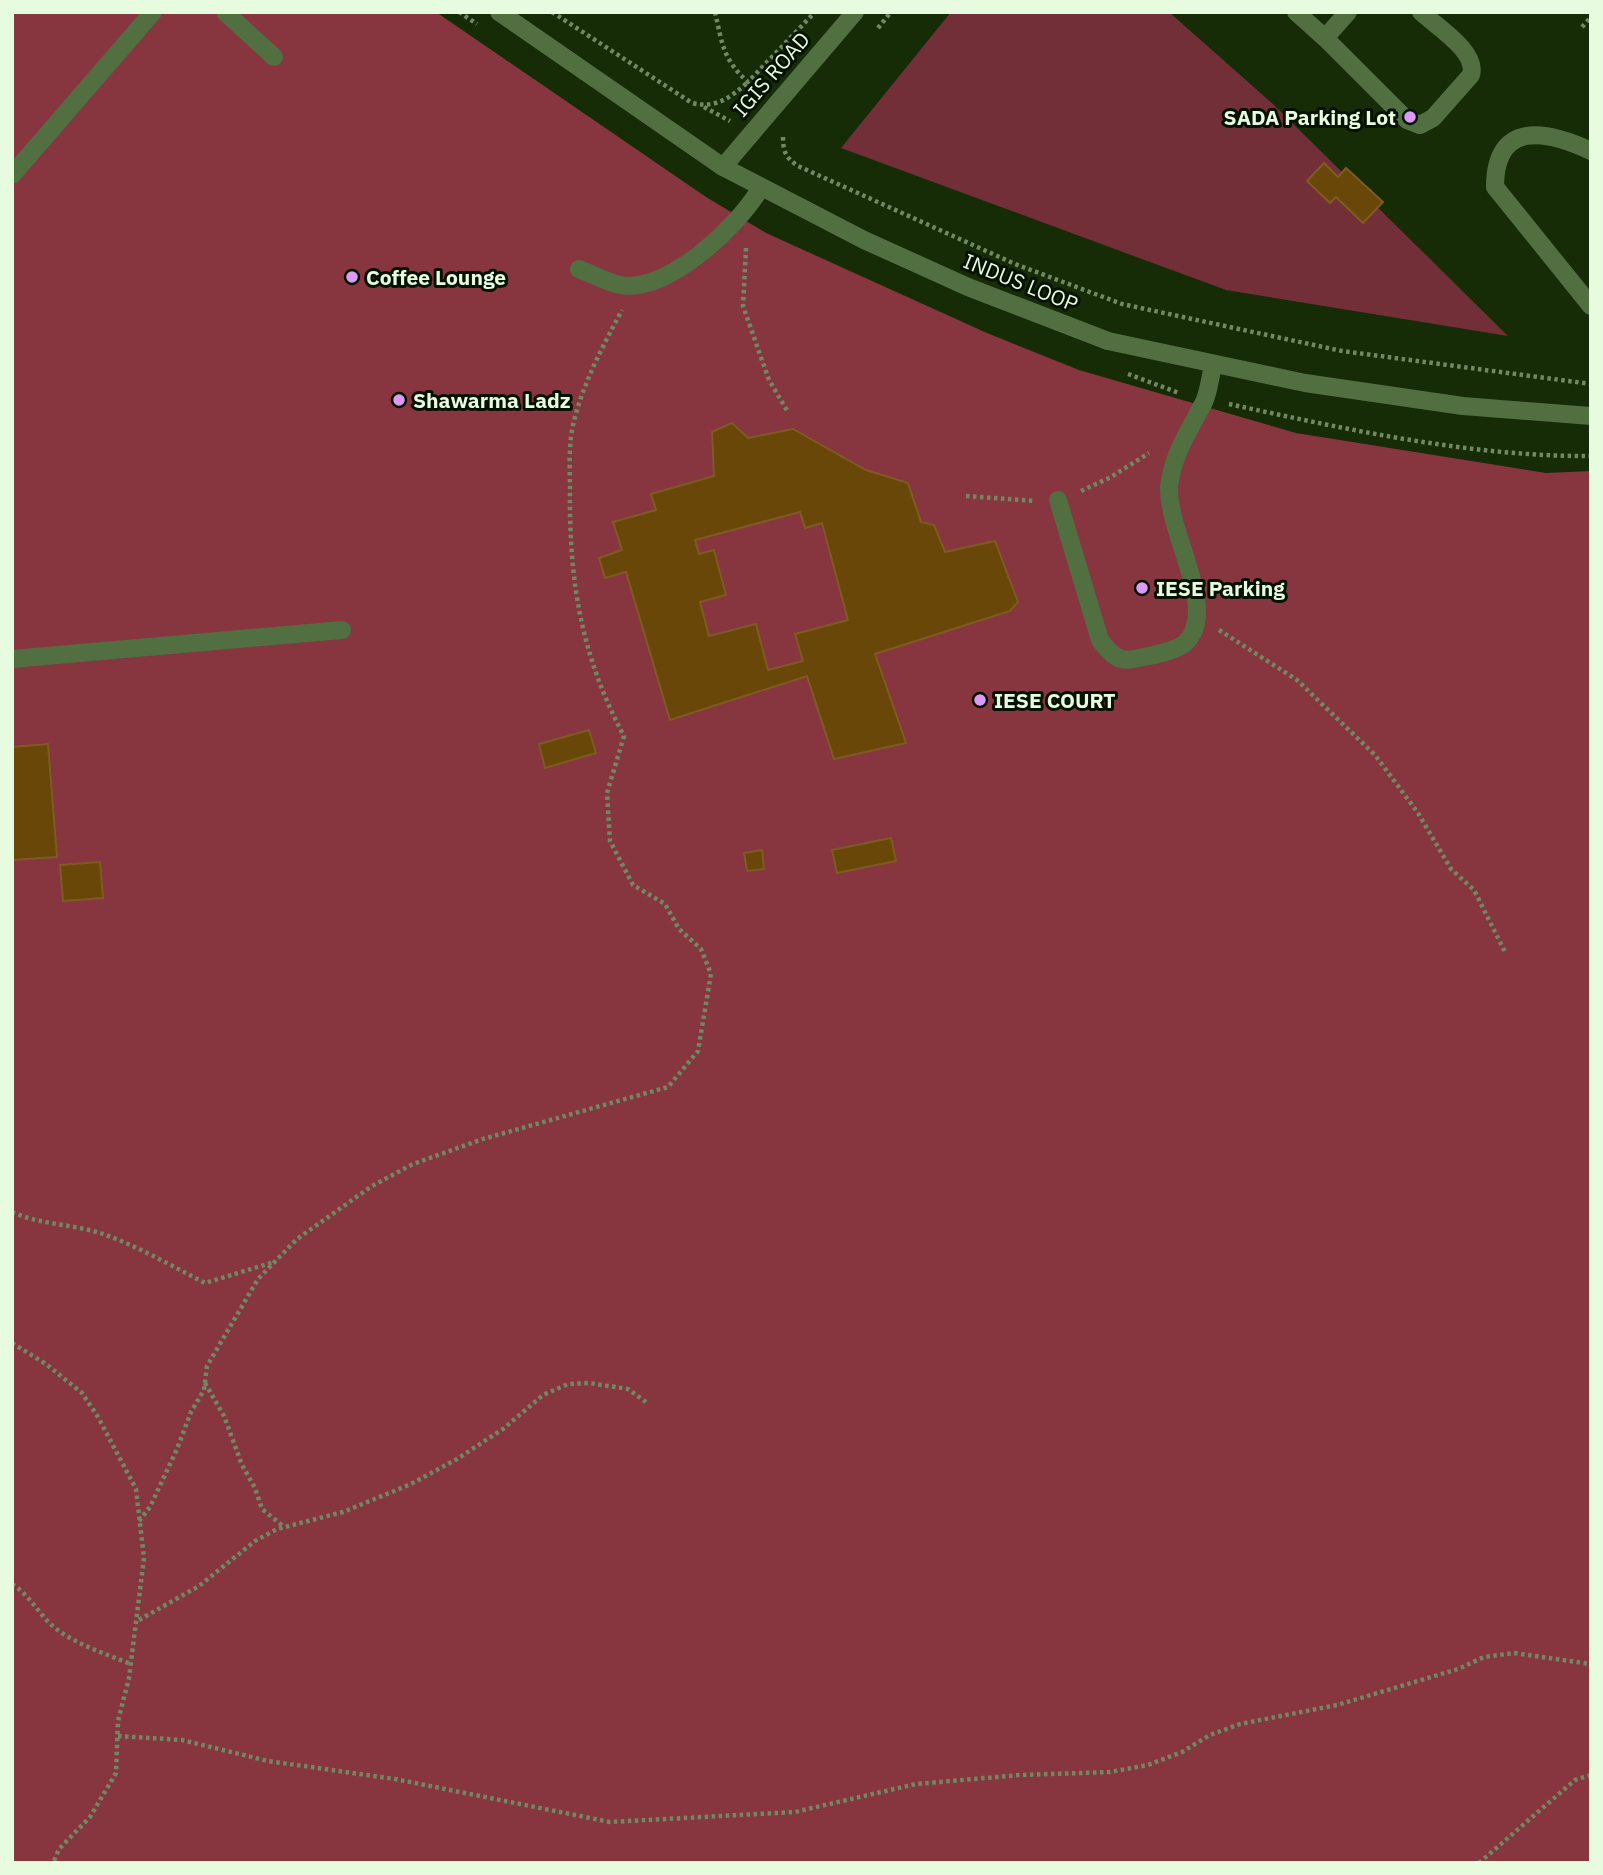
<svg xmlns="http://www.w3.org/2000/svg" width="1603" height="1875" viewBox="0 0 1603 1875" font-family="'IBM Plex Sans',sans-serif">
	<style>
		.green { fill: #732f37 }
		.forest { fill: #87353f }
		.building { fill: #694708; stroke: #7e5b23; stroke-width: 2; fill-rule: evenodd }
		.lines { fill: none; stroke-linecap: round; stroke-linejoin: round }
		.path { stroke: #728865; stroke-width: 4.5; stroke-dasharray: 3.5 3.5; stroke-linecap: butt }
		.lane { stroke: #516f41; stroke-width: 18 }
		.street { stroke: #516f41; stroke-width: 18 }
		.poi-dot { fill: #da9af6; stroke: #061201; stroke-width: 2.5 }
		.labels { text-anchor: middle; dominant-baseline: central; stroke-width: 6; stroke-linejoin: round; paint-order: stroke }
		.street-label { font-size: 21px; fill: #e7fbde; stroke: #061201 }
		.poi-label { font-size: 21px; font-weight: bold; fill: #e7fbde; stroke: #061201; text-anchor: start }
	</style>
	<rect width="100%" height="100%" fill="#152c06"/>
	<polygon class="green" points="951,12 1169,12 1274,105 1508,336 1226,290 841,148"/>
	<polygon class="forest" points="12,12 436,12 706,197 766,233 987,333 1079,370 1296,433 1546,473 1591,471 1591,1863 12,1863"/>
	<g class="building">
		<polygon points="1324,163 1338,177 1346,168 1383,202 1363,223 1336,197 1330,203 1307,181"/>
		<path d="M 732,423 L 748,438 L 793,429 L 866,470 L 908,483 L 921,522 L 934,525 L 945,552 L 995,541 L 1018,602 L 1010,611 L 875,654 L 906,743 L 834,759 L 807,676 L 670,720 L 626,572 L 605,578 L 599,558 L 622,550 L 613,522 L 656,510 L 651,494 L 714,476 L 712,432 ZM 800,512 L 805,528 L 822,523 L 848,620 L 795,634 L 803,661 L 768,670 L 756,624 L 709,636 L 700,602 L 726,595 L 714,550 L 699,554 L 695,540 Z"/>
		<polygon points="589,730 596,753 545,768 539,744"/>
		<polygon points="48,744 57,857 12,860 12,747"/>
		<polygon points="891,838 896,861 837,873 832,850"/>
		<polygon points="762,850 764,869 747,871 744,853"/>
		<polygon points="100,862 103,898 63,901 60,865"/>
	</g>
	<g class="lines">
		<g class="path">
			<polyline points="459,12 477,24"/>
			<path d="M 552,12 L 692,103 C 716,109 731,97 748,82"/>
			<path d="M 715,12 C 722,43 723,60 748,82 L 815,12"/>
			<polyline points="1582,27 1591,17"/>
			<polyline points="878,28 891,12"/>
			<polyline points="704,107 730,121"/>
			<path d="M 783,137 C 783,152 786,158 798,166 L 1015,264 L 1122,304 L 1342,351 L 1591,384"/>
			<polyline points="746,248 743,306 769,380 788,412"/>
			<polyline points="1128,374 1179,393"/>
			<path d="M 1229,404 C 1345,429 1472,457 1591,456"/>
			<polyline points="1081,491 1111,477 1149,453"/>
			<polyline points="966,496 1035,501"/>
			<polyline points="1219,630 1297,680 1375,755 1418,813 1451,869 1474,890 1505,952"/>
			<path d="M 12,1212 C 38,1224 69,1224 97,1232 C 134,1244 170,1265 205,1283 L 274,1262"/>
			<polyline points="12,1343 46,1364 82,1393 98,1417 136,1489 144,1558 129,1678 118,1721 116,1773 90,1817 59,1849 53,1863"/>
			<polyline points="205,1383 224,1416 242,1465 255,1488 262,1509 283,1526"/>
			<path d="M 139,1521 L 150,1507 L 177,1449 L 191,1412 L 204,1390 L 207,1366 L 258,1279 L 297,1239 L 372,1186 L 413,1164 L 483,1139 L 668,1087 L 698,1051 L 711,974 L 701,949 L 679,929 L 665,904 L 633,885 L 610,841 L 607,793 L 624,736 C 581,656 569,580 570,490 C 570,468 568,443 574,421 C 584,381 603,346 622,310"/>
			<path d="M 12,1584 C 30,1595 39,1615 55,1628 C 77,1645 106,1654 131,1664"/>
			<polyline points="139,1620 199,1586 255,1541 277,1529 343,1512 411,1484 457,1459 503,1429 543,1395 568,1384 589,1383 628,1389 646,1402"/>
			<polyline points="118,1736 182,1740 268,1761 395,1779 610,1822 795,1812 916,1784 1020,1775 1110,1772 1148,1765 1182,1752 1210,1735 1240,1724 1337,1705 1458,1669 1484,1657 1514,1653 1591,1664"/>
			<polyline points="1479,1863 1575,1780 1591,1775"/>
		</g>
		<g class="lane">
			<polyline points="225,12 274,57"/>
			<polyline points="1296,12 1325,38 1348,12"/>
			<path d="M 1325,38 L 1407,120 L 1420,125 L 1433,118 L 1471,75 C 1478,52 1437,27 1421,12"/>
			<path d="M 1591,151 C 1546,130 1495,120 1495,187 L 1591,306"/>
			<polyline points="723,167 855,12"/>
			<polyline points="12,175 153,12"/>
			<path d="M 579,269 C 592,274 606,282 620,285 C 667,294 738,226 760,189"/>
			<path d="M 1058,500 L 1100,640 C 1109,652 1118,663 1134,659 C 1148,656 1175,652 1185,643 C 1222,610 1161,524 1170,480 C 1175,451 1191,427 1204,402 C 1209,391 1210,377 1213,366"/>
			<polyline points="12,659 342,630"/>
		</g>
		<polyline class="street" points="499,12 723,167 864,240 968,287 1108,341 1305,383 1463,406 1591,416"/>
	</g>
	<g class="poi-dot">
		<circle cx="1410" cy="117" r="7"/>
		<circle cx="352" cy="277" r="7"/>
		<circle cx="399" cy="400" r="7"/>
		<circle cx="1142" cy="588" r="7"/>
		<circle cx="980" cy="700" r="7"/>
	</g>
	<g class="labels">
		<g class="street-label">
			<text transform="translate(771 74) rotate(-49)">IGIS ROAD</text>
			<text transform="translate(1021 282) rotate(22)">INDUS LOOP</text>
		</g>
		<g class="poi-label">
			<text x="1396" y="117" text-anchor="end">SADA Parking Lot</text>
			<text x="366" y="277">Coffee Lounge</text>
			<text x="413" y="400">Shawarma Ladz</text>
			<text x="1156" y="588">IESE Parking</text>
			<text x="994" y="700">IESE COURT</text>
		</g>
	</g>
	<rect width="1603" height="1875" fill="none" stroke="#e7fbde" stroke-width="28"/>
</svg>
